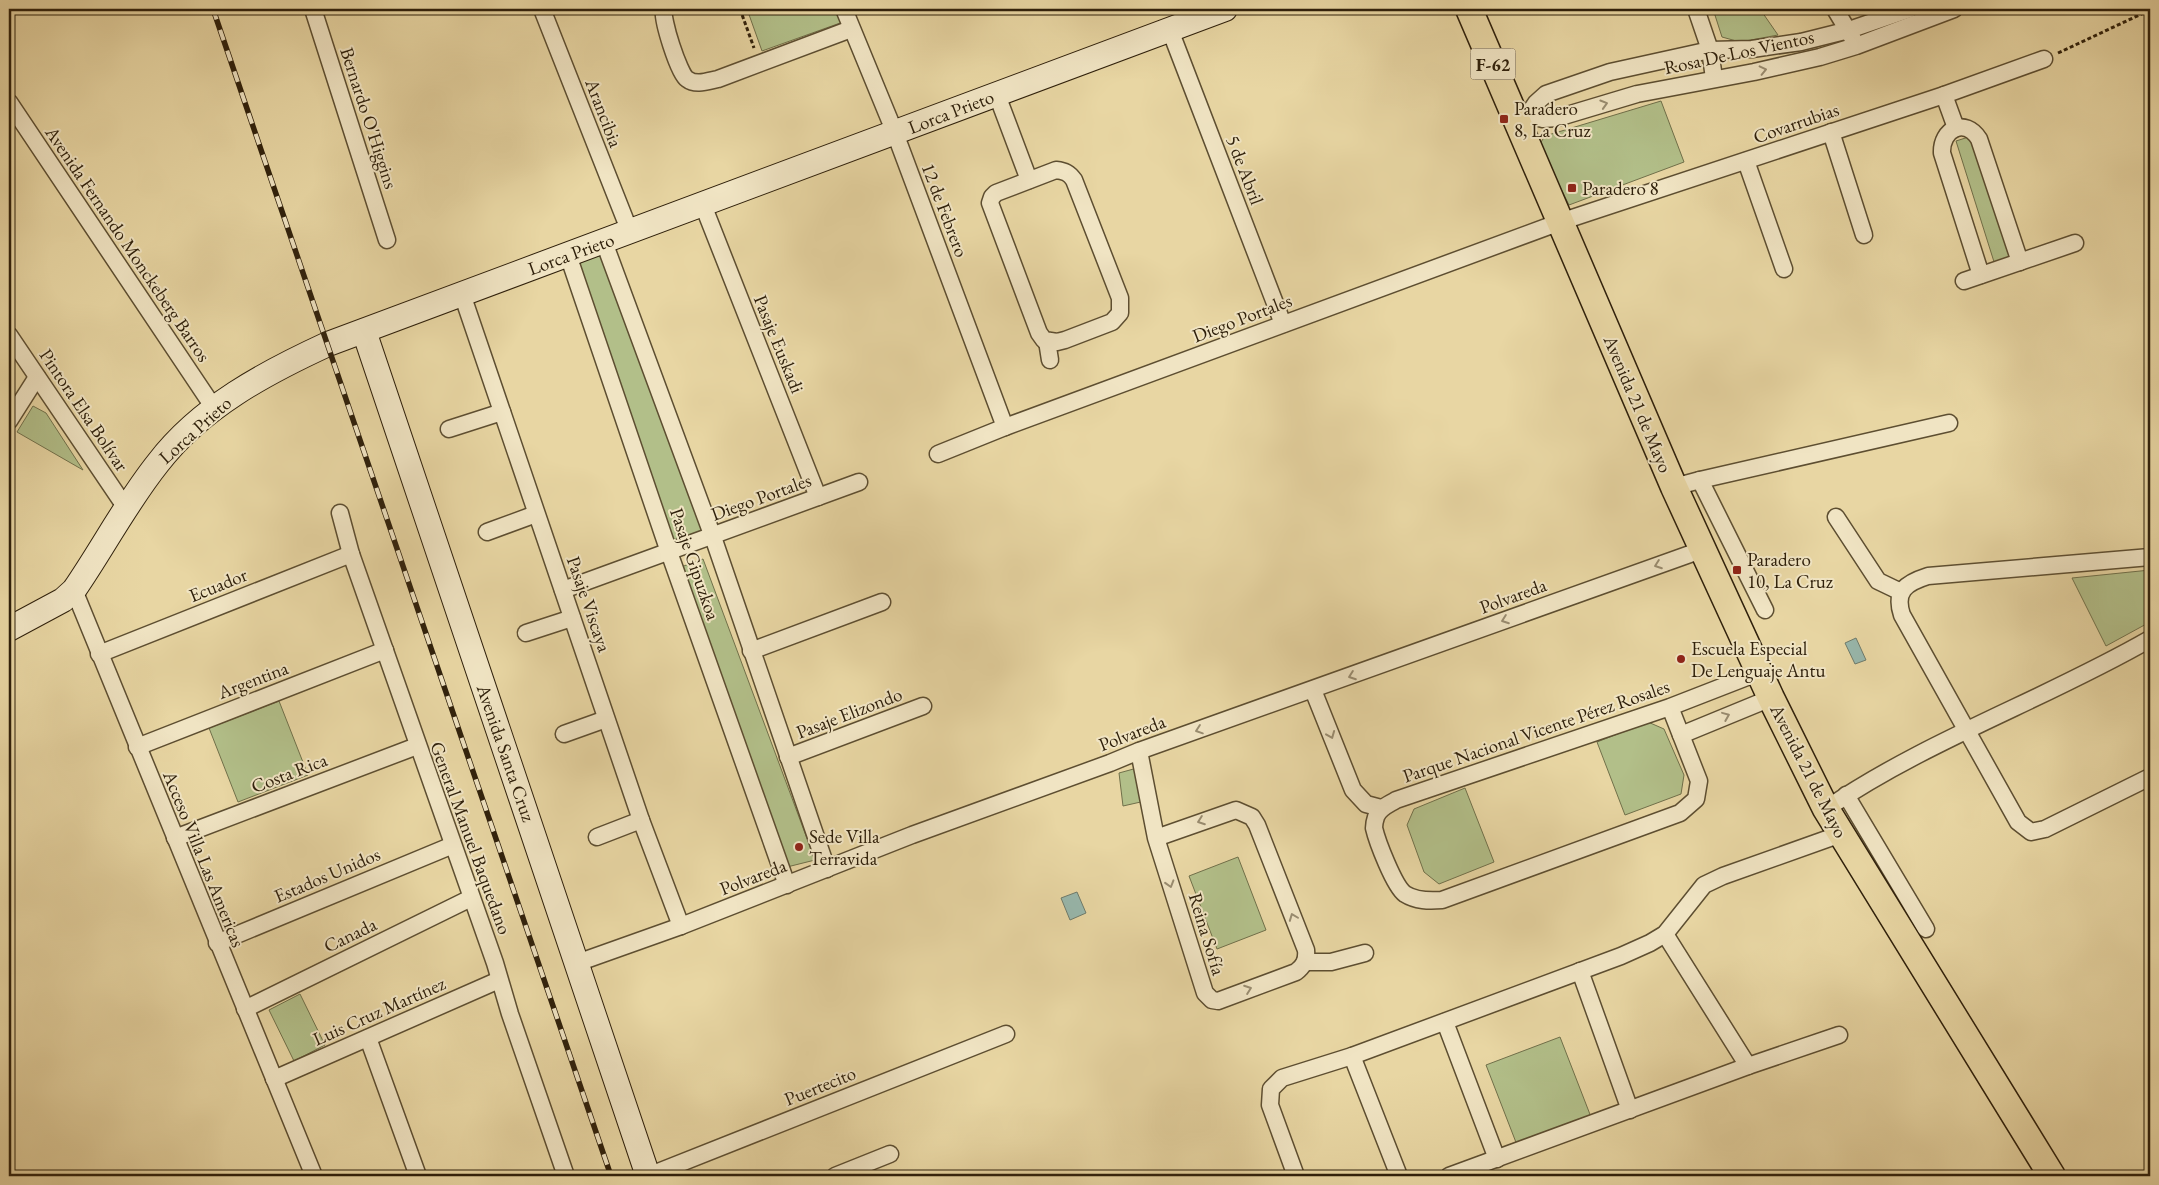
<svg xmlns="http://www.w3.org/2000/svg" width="2159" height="1185" viewBox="0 0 2159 1185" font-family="'EB Garamond',serif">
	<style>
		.green { fill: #b2bf89; stroke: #70704a }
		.water { fill: #98b8ad; stroke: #6e7b6c }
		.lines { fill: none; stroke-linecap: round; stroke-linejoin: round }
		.minor-casing { stroke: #5d4e31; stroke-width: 19 }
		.secondary-casing { stroke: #2f200b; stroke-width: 26 }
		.primary-casing { stroke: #2f200b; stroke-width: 29 }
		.path { stroke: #2f200b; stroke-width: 3; stroke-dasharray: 4 2.5; stroke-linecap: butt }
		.minor { stroke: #f0e4c3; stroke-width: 16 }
		.secondary { stroke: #f0e4c3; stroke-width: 24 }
		.primary { stroke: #e8d6a3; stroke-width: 26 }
		.rail-casing { stroke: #2f200b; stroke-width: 5.5 }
		.rail { stroke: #f0e4c3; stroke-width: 4; stroke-dasharray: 11; stroke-linecap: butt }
		.oneway { stroke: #998c70 }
		.poi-dot { fill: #8f2418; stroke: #f0e4c3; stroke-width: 2 }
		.labels { text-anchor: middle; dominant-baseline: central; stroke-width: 4; stroke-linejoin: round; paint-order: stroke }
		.shield { fill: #f0e4c3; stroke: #695b42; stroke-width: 1 }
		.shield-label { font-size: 18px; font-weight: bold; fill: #2f200b }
		.street-label { font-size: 19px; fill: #2f200b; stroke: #f0e4c3 }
		.poi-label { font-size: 19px; fill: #2f200b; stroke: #f0e4c3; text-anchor: start }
	</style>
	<rect width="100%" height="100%" fill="#e8d6a3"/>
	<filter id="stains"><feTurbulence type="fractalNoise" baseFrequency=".004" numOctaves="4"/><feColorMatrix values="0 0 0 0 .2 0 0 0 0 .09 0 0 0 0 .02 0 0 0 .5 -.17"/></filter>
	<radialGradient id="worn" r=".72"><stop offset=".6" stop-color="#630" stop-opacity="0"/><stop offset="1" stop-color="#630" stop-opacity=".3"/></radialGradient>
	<g class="green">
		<polygon points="747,9 838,9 843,22 762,51"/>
		<polygon points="1713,9 1760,9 1778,35 1740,42 1722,37"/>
		<polygon points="1661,101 1684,162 1569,205 1539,145 1545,136"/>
		<polygon points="1978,134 2018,258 1995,265 1956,141"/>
		<polygon points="604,242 713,537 669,552 568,255"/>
		<polygon points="33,406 46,413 83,470 17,432"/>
		<polygon points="703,559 815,860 787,867 681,567"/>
		<polygon points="2150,570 2150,622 2106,646 2072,578"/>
		<polygon points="279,701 308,775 238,802 209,728"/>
		<polygon points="1648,722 1664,729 1684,775 1681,794 1625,815 1597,742"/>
		<polygon points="1148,765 1154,799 1123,806 1119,773"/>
		<polygon points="1465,788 1494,862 1439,884 1424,872 1407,825 1414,809"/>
		<polygon points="1238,857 1266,930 1217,949 1189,876"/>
		<polygon points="300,994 325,1045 294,1061 269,1010"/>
		<polygon points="1560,1037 1591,1117 1517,1145 1486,1065"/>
	</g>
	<g class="water">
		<polygon points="1856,638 1866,660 1855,664 1845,643"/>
		<polygon points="1077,892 1086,913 1070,920 1061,898"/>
	</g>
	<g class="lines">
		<g class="minor-casing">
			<g id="minor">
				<polyline points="313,9 387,240"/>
				<polyline points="542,9 630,232"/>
				<path d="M 664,9 C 661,18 679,74 687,79 C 696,86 708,81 718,79 L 851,29"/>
				<polyline points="844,9 895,133 1005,427"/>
				<polyline points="1696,9 1710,50 1714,78"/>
				<polyline points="1835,9 1853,39"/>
				<polyline points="1170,30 1283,324"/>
				<polyline points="997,95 1029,180"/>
				<polyline points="1944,95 1956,128"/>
				<polyline points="9,102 214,408"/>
				<polyline points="1528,115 1543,119 1557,118 1637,94 1754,72 1820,57 1856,46 1954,9"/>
				<polyline points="1519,119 1528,115 1536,103 1546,94 1610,72 1710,50 1752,49 1801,42 1849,30 1910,9"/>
				<polyline points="1831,132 1864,235"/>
				<polyline points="1746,161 1784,269"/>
				<path d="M 1056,170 C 1065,171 1069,173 1074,180 L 1120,298 L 1120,313 L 1112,322 L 1065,340 L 1057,342 L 1044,340 L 1039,333 L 990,203 L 992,197 L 996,193 Z"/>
				<polyline points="703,205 818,497"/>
				<polyline points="604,242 713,537 827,869"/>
				<polyline points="568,255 669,552 787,885"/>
				<path d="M 1981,275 L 1942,153 C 1941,129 1965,117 1979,139 L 2020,262"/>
				<polyline points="1964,281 2075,243"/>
				<polyline points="462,294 641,820 681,926"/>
				<polyline points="9,335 126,508"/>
				<polyline points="1047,341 1050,360"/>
				<polyline points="9,421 37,377"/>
				<polyline points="449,429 502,412"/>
				<polyline points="938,454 1005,427 1560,222 1944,95 2044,59"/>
				<polyline points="1700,480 1765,610"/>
				<polyline points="1674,487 1700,480 1949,423"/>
				<polyline points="340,513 351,554 495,963 510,1014 566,1176"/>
				<polyline points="1836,517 1878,581 1901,592"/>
				<polyline points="487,532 536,514"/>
				<path d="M 2150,557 L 1928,576 C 1906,583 1894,591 1902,615 L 2018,822 L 2031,832 L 2045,829 L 2150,777"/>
				<polyline points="74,590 314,1176"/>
				<polyline points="563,590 859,482"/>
				<polyline points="526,633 572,618"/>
				<polyline points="751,651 882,602"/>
				<polyline points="99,654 351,554"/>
				<polyline points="1313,690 1353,790 1366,804 1381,808"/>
				<path d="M 1670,707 L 1699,781 L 1696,799 L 1680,813 L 1442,900 C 1429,901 1416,901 1405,894 C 1394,886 1377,841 1374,828 C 1374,825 1375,820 1376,817 C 1379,808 1388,805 1396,800 L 1670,707 L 1760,672"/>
				<polyline points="564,734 606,719"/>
				<polyline points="1681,735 1771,698"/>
				<polyline points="137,747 385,650"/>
				<path d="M 1139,751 L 1156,838 L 1205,993 L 1212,1000 L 1218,1001 L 1296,972 C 1304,966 1307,960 1306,950 L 1257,825 L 1252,817 L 1236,810 L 1156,838"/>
				<polyline points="788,757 923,706"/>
				<polyline points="1846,795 1926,929"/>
				<path d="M 1826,809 C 1927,740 2044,700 2150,639"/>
				<polyline points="597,837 641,820"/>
				<polyline points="175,838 417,746"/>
				<polyline points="1665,934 1748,1066"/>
				<polyline points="217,943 453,845"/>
				<polyline points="1305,962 1331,962 1365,953"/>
				<polyline points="577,963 681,926 912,835 1110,763 1139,751 1704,549"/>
				<polyline points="1580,971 1630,1110"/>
				<polyline points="245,1009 471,898"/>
				<polyline points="1445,1022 1497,1159"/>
				<polyline points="368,1038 418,1176"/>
				<polyline points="1352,1056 1399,1176"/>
				<polyline points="274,1079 499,980"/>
				<polyline points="648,1176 1006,1034"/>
				<polyline points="835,1176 890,1154"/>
				<polyline points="1296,1176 1270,1105 1271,1089 1282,1078 1352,1056 1621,956 1650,943 1665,934 1704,885 1723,876 1841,834"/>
				<polyline points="1449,1176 1748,1066 1839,1035"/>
			</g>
		</g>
		<g class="secondary-casing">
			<g id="secondary">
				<polyline points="364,331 648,1176"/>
				<path d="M 9,629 L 63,600 L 74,590 C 103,548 126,503 158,463 C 201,407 265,373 328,344 L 1225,9"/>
			</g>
		</g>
		<g class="primary-casing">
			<polyline id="primary" points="1469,9 1674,487 1771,698 1826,809 2052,1176"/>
		</g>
		<g class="path">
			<polyline points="740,9 754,48"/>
			<polyline points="2058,53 2150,10"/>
		</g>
		<use href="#minor" class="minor"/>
		<use href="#secondary" class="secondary"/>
		<use href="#primary" class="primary"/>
		<g class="rail-casing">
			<polyline id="rail" points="213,9 611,1176"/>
		</g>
		<use href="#rail" class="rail"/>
	</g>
	<defs><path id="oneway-chevron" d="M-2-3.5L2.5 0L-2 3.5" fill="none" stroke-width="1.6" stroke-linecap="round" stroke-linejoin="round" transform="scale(1.25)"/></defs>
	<g class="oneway">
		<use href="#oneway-chevron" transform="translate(1763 70) rotate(-13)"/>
		<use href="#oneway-chevron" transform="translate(1604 104) rotate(-17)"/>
		<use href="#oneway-chevron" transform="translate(1658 565) rotate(160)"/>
		<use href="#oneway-chevron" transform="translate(1505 620) rotate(160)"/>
		<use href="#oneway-chevron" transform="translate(1352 676) rotate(160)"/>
		<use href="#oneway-chevron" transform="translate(1726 716) rotate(-22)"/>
		<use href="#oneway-chevron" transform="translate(1199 730) rotate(161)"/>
		<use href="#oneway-chevron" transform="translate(1331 735) rotate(68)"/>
		<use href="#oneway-chevron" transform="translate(1201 821) rotate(160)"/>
		<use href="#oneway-chevron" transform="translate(1170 884) rotate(73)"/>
		<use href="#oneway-chevron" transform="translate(1293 917) rotate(-111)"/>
		<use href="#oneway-chevron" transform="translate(1248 989) rotate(-20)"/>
	</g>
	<g class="poi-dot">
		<rect x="1499" y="114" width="10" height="10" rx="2.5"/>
		<rect x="1567" y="183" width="10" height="10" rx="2.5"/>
		<rect x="1732" y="565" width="10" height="10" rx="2.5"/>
		<circle cx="1681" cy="659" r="5"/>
		<circle cx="799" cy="847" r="5"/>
	</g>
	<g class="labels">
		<rect class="shield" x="1470.5" y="48.5" width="45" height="31" rx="4"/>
		<g class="shield-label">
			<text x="1493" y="64">F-62</text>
		</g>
		<g class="street-label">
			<text transform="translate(1739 52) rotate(-12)">Rosa De Los Vientos</text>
			<text transform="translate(951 112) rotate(-21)">Lorca Prieto</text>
			<text transform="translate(604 113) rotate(69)">Arancibia</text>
			<text transform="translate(369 118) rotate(72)">Bernardo O'Higgins</text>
			<text transform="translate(1796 123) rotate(-19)">Covarrubias</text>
			<text transform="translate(1245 170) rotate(69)">5 de Abril</text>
			<text transform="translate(945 210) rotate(69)">12 de Febrero</text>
			<text transform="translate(128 244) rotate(56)">Avenida Fernando Monckeberg Barros</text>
			<text transform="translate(571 254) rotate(-20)">Lorca Prieto</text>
			<text transform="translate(1242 318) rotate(-21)">Diego Portales</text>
			<text transform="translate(779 344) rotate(68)">Pasaje Euskadi</text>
			<text transform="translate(1638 404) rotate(67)">Avenida 21 de Mayo</text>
			<text transform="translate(84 410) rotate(56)">Pintora Elsa Bolívar</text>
			<text transform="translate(195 430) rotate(-42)">Lorca Prieto</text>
			<text transform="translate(761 497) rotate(-20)">Diego Portales</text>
			<text transform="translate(695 564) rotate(71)">Pasaje Gipuzkoa</text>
			<text transform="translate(218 585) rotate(-22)">Ecuador</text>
			<text transform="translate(1513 596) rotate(-20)">Polvareda</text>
			<text transform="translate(589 604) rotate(71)">Pasaje Viscaya</text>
			<text transform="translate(253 680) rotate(-21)">Argentina</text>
			<text transform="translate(849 713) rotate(-21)">Pasaje Elizondo</text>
			<text transform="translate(1536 731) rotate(-19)">Parque Nacional Vicente Pérez Rosales</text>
			<text transform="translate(1132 733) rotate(-21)">Polvareda</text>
			<text transform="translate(506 753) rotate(71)">Avenida Santa Cruz</text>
			<text transform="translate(1809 771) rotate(63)">Avenida 21 de Mayo</text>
			<text transform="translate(289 773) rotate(-21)">Costa Rica</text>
			<text transform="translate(471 838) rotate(70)">General Manuel Baquedano</text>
			<text transform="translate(204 859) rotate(68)">Acceso Villa Las Americas</text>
			<text transform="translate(327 875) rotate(-23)">Estados Unidos</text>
			<text transform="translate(753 877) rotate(-21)">Polvareda</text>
			<text transform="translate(1207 934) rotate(73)">Reina Sofía</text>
			<text transform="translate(350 935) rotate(-26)">Canada</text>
			<text transform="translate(379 1011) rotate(-24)">Luis Cruz Martínez</text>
			<text transform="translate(820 1086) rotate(-22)">Puertecito</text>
		</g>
		<g class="poi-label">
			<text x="1514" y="108">Paradero<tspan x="1514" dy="22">8, La Cruz</tspan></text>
			<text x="1582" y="188">Paradero 8</text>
			<text x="1747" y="559">Paradero<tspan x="1747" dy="22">10, La Cruz</tspan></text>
			<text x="1691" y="648">Escuela Especial<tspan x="1691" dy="22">De Lenguaje Antu</tspan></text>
			<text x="809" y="836">Sede Villa<tspan x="809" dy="22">Terravida</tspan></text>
		</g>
	</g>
	<rect width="2159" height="1185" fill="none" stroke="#e8d6a3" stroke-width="30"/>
	<rect x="10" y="10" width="2139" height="1165" fill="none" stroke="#2f200b" stroke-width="2.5"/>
	<rect x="15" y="15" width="2129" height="1155" fill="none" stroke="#2f200b"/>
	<rect width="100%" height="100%" filter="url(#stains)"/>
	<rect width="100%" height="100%" fill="url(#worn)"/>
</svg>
